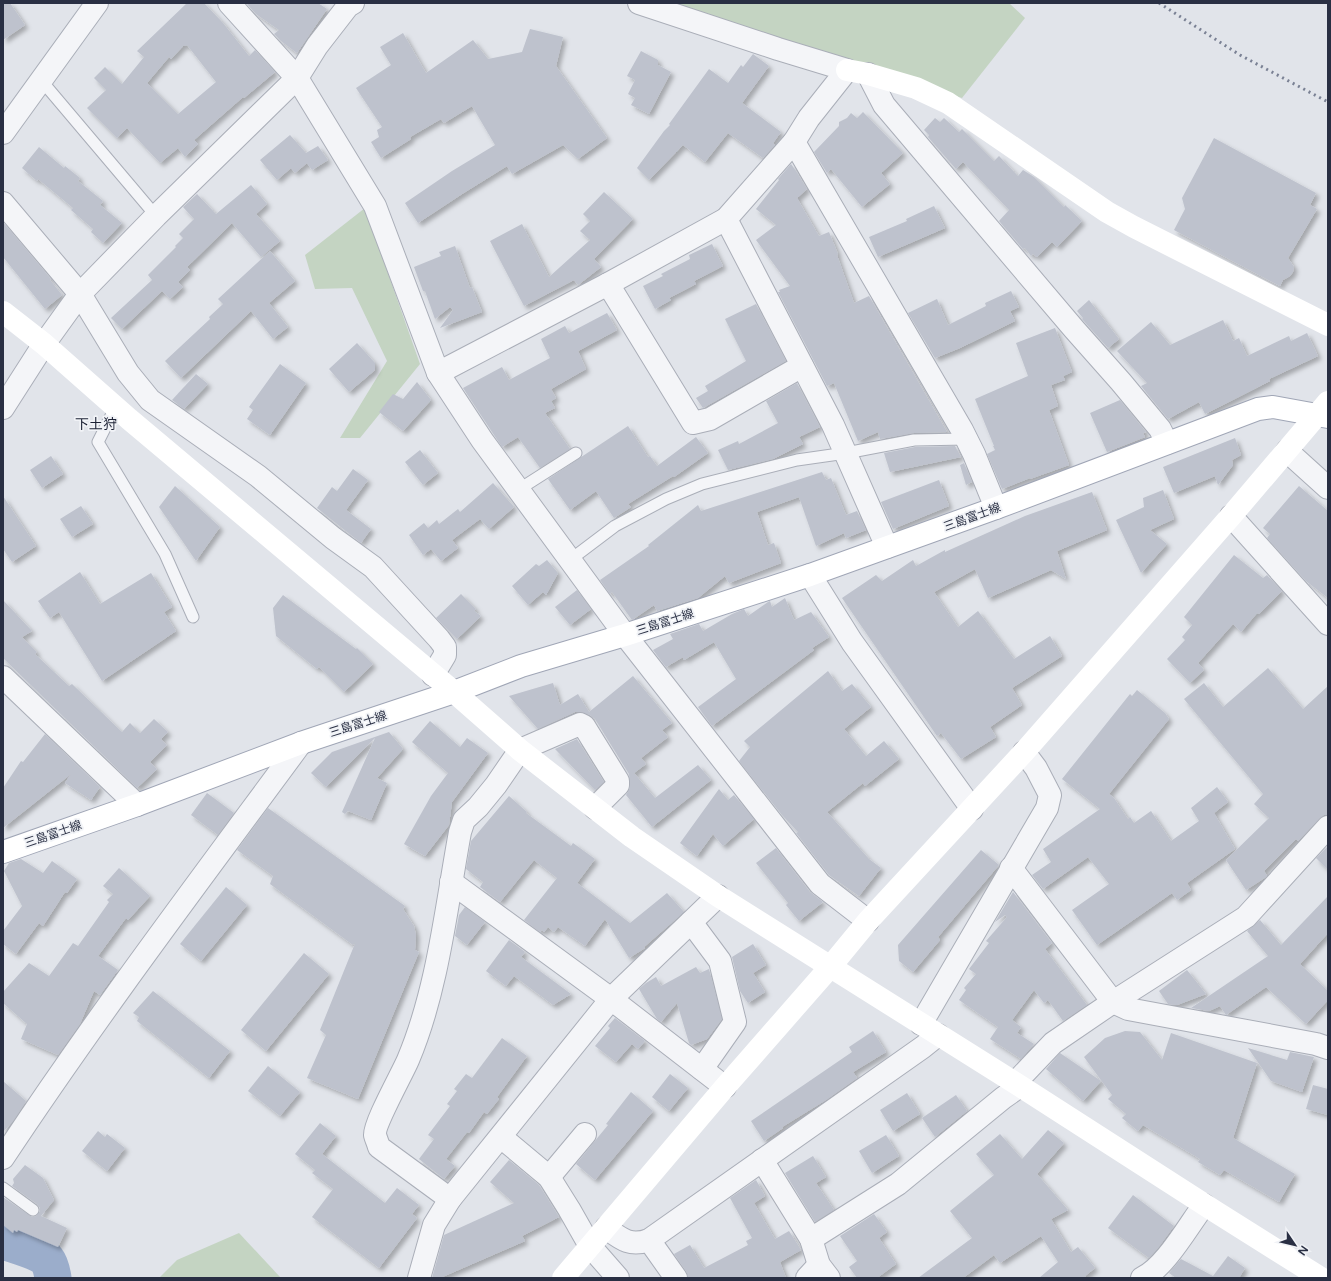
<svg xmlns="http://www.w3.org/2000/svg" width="1331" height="1281" viewBox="0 0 1331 1281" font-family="'Varela Round','Noto Sans JP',sans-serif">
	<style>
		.green { fill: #c4d4c2 }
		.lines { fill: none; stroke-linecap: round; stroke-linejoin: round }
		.river { stroke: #9badcb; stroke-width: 37 }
		.building { fill: #bec2cd; fill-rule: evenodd; filter: url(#shadow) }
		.lane-casing { stroke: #aaaeb8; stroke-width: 13 }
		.street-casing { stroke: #aaaeb8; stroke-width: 24 }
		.primary-casing { stroke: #a0a6b6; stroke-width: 24 }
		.lane { stroke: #f4f5f8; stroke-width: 11 }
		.street { stroke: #f4f5f8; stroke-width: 22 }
		.secondary { stroke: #fff; stroke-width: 22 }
		.primary { stroke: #fff; stroke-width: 22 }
		.rail { stroke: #7a8194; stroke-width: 3; stroke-dasharray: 2 4; stroke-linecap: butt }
		.labels { text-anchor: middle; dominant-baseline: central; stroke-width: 3.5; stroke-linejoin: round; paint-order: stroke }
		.street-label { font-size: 12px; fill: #292f43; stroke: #f1f3f7 }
		.quarter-label { font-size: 14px; fill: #1b2033; stroke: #f1f3f7 }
	</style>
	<defs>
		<filter id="shadow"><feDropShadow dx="3.5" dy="3.5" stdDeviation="2" flood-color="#0004"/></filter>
	</defs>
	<rect width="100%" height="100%" fill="#e1e4ea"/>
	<g class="green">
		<polygon points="662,3 1009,3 1025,18 962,98"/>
		<polygon points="365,208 420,364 360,438 340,438 387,361 352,288 315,289 305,255"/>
		<polygon points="239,1233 281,1278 159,1278 177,1260"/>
	</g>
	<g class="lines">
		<path class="river" d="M 3,1241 C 13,1245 42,1252 47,1260 C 51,1265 52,1272 53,1278"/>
	</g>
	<g class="building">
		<polygon points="3,3 10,3 25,25 3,40"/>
		<path d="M 187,3 L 204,3 L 223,23 L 249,56 L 255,50 L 275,72 L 244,98 L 243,97 L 194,140 L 198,144 L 185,157 L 178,148 L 160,163 L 127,128 L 117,138 L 87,108 L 106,90 L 94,78 L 105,67 L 122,84 L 144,57 L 137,51 ZM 184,45 L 185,46 L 187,45 L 216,82 L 178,114 L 147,83 L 169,57 L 171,59 Z"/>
		<polygon points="246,3 318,3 327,9 297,53 281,41 274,34 279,30 256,14"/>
		<polygon points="530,29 563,37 556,66 607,138 578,159 563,145 512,174 507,166 462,194 418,223 405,203 452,171 495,145 472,106 444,123 441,119 410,137 411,139 381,158 371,142 379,137 377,130 382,127 356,88 391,65 380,47 403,33 426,73 473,40 488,59 522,52"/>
		<polygon points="641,51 658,60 658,65 671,72 649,114 631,105 635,98 628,94 635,80 627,76"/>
		<polygon points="753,54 769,66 742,103 781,132 773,143 775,145 763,158 728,133 705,162 683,145 649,180 637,168 664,131 670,125 669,124 709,69 728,83 741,65 743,67"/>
		<polygon points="863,112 903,153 881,173 890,184 862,207 831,169 827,173 814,152 839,126 839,122 847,118 851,113 857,118"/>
		<polygon points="935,118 940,122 944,118 959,132 962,129 994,161 999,156 1018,176 1023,170 1034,177 1064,207 1065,205 1082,221 1057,247 1052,242 1037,257 1033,254 1031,256 1025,248 1023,249 999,221 1009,210 963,162 956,169 928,137 929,135 924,130"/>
		<polygon points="290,135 306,153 318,146 328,160 312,170 307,163 295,173 291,168 277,180 260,160"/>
		<polygon points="1214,138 1316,193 1310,205 1317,209 1288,258 1294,267 1293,272 1290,276 1283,280 1280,286 1174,230 1185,209 1182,198"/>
		<polygon points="39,147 64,168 65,166 80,178 78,181 103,201 100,205 122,223 103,243 91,232 93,229 71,210 73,208 38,179 37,181 22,168"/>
		<polygon points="791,164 796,171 807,189 797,198 819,236 829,232 838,254 837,255 854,303 869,296 947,432 914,433 880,439 878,432 858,441 834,383 827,386 778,292 780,292 779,290 790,286 756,240 776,225 756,209 779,180 778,179"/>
		<polygon points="251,185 267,204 256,214 280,241 261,257 232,223 187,267 190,270 178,282 183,287 170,299 162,291 122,329 111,318 152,280 148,275 176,247 175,246 183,238 179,234 194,219 183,207 197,194 216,214"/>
		<polygon points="604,192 633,219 594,259 601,267 578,285 574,280 524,306 490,241 522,224 549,277 590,240 580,231 590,221 583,214"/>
		<polygon points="934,206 945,228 878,257 869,237 907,221 906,219"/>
		<polygon points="3,222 51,279 50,280 62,295 45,309 3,257"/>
		<polygon points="712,244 723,266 694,281 696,284 669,298 671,300 655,309 643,286 663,276 661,274 690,259 689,255"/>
		<polygon points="455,246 470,288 472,287 482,312 440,328 453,310 450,307 435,319 425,291 423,291 414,267 441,256 439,252"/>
		<polygon points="270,251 295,281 269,303 288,327 273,339 251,311 181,378 165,361 210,319 209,317 223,304 218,299"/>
		<polygon points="1011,291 1019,307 1010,311 1015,321 960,348 935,358 908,313 937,299 948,325 986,306 985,303"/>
		<polygon points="1089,300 1119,339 1108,348 1082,319 1083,318 1077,311"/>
		<polygon points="756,304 786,361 703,408 696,398 708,391 705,386 746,361 725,319"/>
		<polygon points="607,313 617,330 578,351 586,369 551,389 556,398 551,401 555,408 545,413 570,449 540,468 518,437 502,447 463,388 502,367 509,380 550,358 541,339 565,326 569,333"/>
		<polygon points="1223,320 1233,341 1239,338 1247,356 1289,336 1291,341 1307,333 1318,356 1269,379 1270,381 1205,414 1199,402 1168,419 1141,386 1147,383 1117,351 1151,322 1170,345"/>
		<polygon points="1055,328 1072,372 1063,376 1065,380 1051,385 1058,406 1049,410 1069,465 1030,479 1030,478 1002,489 987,454 995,450 993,446 994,446 975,399 1028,376 1016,343"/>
		<polygon points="357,343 375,363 375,370 349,392 329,369"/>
		<polygon points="280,364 306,383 270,435 247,419 253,410 249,407"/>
		<polygon points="196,374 208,384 184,409 172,400"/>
		<polygon points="417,382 431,400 403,431 379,412 393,394 403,399"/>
		<polygon points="797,383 820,427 799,437 803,444 773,459 728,470 718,450 738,441 739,444 778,423 766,401"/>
		<polygon points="1120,400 1146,432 1143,433 1145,437 1107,452 1090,413"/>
		<polygon points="628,426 648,457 650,456 657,466 696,437 708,453 674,477 673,476 628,504 631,507 614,518 596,491 570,510 548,479"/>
		<polygon points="1235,438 1241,455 1232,460 1233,465 1218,485 1215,476 1174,493 1163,467"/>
		<polygon points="955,446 961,457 890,472 884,453 915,447"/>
		<polygon points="420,450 438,473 423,485 405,462"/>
		<polygon points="51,456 63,474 42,488 30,470"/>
		<polygon points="964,463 972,482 966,485 960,465"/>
		<polygon points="353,469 368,480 346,510 371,529 361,543 317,508 332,487 337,491"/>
		<polygon points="822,472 826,480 831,478 846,515 857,511 866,530 846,538 844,533 816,546 799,497 757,512 768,545 774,543 781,563 729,583 725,576 698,598 657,611 654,605 632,620 612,592 610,594 600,580 649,546 648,545 698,505 701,511"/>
		<polygon points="939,480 949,506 893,529 881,502"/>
		<polygon points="493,483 514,507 489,529 480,519 452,540 458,548 441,561 431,549 423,555 409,535 424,523 428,528 437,520 439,524 458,509 460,512"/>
		<polygon points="175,486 220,527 196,561 159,507"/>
		<polygon points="1299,486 1328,511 1328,598 1306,581 1267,538 1270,534 1263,528"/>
		<polygon points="1163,490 1174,519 1150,530 1167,544 1141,573 1116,520 1144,507 1143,498"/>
		<polygon points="1092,492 1107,530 1057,551 1066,579 1051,570 988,598 975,569 934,592 958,627 978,611 1014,659 1050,636 1062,656 1012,688 1022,705 990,727 996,737 961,759 941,733 937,736 842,598 876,575 882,581 913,560 916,566 945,550 945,552 1025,516"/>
		<polygon points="3,496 36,546 12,562 3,549"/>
		<polygon points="81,506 93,524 72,537 60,519"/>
		<polygon points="1234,555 1263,578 1267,575 1282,591 1259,614 1257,613 1241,632 1233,624 1198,663 1204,670 1190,683 1167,659 1185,640 1182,637 1192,625 1184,617"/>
		<polygon points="547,560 558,573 546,595 543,592 528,605 512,586 536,564 539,566"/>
		<polygon points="80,572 100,604 151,573 172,607 164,612 176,631 102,681 59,612 50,618 38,601"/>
		<polygon points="577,590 591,609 570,625 555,607"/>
		<polygon points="461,594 476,609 474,611 481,616 457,639 436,618"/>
		<polygon points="283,595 356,649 357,648 373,664 344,692 319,667 317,669 276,636 273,608"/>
		<polygon points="785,598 794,620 811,612 829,637 812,648 814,650 712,726 698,707 736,679 714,642 684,660 683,657 666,667 653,650 673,639 670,634 699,624 703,631 732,614 744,609 748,616 768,602 770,601 772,607"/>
		<polygon points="3,600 32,631 22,637 37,652 35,654 69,686 72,684 122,732 130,723 140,733 154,719 168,732 161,739 167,745 150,762 157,769 137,788 3,658"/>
		<polygon points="1268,668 1303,709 1328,686 1328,815 1324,815 1319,819 1298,841 1296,839 1264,871 1267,876 1266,877 1246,890 1226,860 1269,818 1254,804 1263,794 1184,699 1204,683 1223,707"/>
		<polygon points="828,671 842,691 852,684 871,707 844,729 866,756 884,741 899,759 865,786 863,783 827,812 869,859 881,868 859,896 829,875 796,833 798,832 782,815 739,761 750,747 744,741"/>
		<polygon points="633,676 672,723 662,730 668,737 641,758 646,764 634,773 655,798 698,765 711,780 652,827 626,795 629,790 630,785 629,774 595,719 590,715 581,712 575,712 538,729 509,696 553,683 560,705 578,694 589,712"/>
		<polygon points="1137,690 1165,713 1169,719 1109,794 1114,798 1128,819 1130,817 1134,823 1151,811 1171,841 1199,821 1191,808 1217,787 1228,802 1214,813 1235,849 1187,883 1191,890 1177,900 1172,893 1097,945 1072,910 1109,884 1088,857 1043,889 1032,875 1051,862 1043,849 1100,809 1062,779 1130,694 1132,696"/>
		<polygon points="430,721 460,747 467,738 488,753 452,802 449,825 425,856 404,844 431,796 448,773 412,742"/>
		<polygon points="389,732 403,749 377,778 387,783 371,820 348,811 345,814 342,812 375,738 326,787 311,773 332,752"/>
		<polygon points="45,734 100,787 91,800 65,783 71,774 3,828 3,788 21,761 23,762"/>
		<polygon points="577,739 604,782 595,790 555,749"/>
		<polygon points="719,789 728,800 734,795 754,819 723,846 713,834 697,856 680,843"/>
		<polygon points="207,793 234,813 218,835 191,815"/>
		<polygon points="509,796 527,812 526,813 571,846 573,843 595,859 577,883 630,923 667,893 684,912 644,947 645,948 629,958 605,919 585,946 558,927 554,932 548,927 544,932 542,930 540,932 524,920 557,878 534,860 500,902 480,887 483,882 466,869 471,841"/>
		<polygon points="268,808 405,906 403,909 414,926 416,935 415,950 419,952 358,1099 307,1078 326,1035 320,1030 356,941 353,945 270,884 273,876 237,850"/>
		<polygon points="1328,846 1328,870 1316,858"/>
		<polygon points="776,848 810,892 823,902 799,921 786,905 788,903 756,863"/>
		<polygon points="981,850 999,865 938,937 940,940 913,972 899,961 898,945"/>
		<polygon points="21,859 43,873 52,861 77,879 67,893 65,892 43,926 39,923 16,954 3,944 3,931 22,906 4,871 9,863"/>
		<polygon points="119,868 150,896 128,920 126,918 98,956 118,970 100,995 94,991 80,1024 58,1055 21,1039 27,1024 3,1003 3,992 29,963 49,976 73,943 78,946 109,902 107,900 113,894 103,886"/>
		<polygon points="226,887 247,905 201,961 180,944"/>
		<polygon points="1013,892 1052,943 1045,949 1087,1005 1063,1021 1048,1000 1044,1003 1034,990 1012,1020 1021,1027 1017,1033 1034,1044 1021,1059 990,1039 998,1027 959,1000 966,990 964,988 976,974 969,969 989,943 986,941 1007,917 1005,915 995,922"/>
		<polygon points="1328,896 1328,933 1300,964 1328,991 1328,1000 1306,1024 1266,987 1226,1015 1220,1006 1209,1011 1191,1008 1268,956 1247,931 1260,920 1281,945"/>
		<polygon points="465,907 485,922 467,945 455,936 459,915"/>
		<polygon points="509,940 525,952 521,957 571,994 553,1005 514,976 506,986 486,971"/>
		<polygon points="753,944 766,965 753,973 765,992 748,1003 740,991 732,957"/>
		<polygon points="304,953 329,974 266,1051 241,1030"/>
		<polygon points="696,967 700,973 709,969 722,1019 707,1039 691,1045 689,1043 677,1003 661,1022 657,1019 639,989 646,983 656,977 661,986"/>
		<polygon points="1187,970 1206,994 1177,1005 1168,1004 1159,991"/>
		<polygon points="153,991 230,1051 209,1078 137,1021 139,1017 133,1013"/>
		<polygon points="615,1018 645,1041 638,1049 632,1044 616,1062 595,1046 610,1028 608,1026"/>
		<polygon points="873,1031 886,1052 853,1072 857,1078 826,1100 782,1127 783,1128 764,1141 751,1121 852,1052 849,1047"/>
		<polygon points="1125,1031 1140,1032 1162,1060 1171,1033 1257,1063 1233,1138 1295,1174 1279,1202 1224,1170 1220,1175 1198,1162 1200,1159 1143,1125 1138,1131 1122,1118 1126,1114 1108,1099 1112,1095 1084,1057 1105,1038"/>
		<polygon points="502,1038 527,1056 497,1097 499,1099 487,1114 484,1112 469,1133 467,1132 446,1159 455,1166 444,1179 419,1159 434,1139 428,1135 450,1106 447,1104 457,1091 454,1089 466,1074 472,1078"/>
		<polygon points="1248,1048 1287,1060 1290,1052 1314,1057 1302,1092 1271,1081"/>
		<polygon points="1060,1053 1101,1081 1083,1101 1046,1069"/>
		<polygon points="268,1066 300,1092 280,1116 248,1091"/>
		<polygon points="670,1074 688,1088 669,1111 652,1097"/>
		<polygon points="3,1081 26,1101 14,1120 3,1132"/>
		<polygon points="1313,1085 1328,1089 1328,1115 1306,1109"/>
		<polygon points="631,1092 653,1111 595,1180 576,1164 608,1125 606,1124"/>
		<polygon points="907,1093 920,1114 893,1131 880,1110"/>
		<polygon points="956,1095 967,1111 935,1137 922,1118"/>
		<polygon points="320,1123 336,1136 322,1154 385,1203 397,1188 419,1205 412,1214 417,1218 379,1268 312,1217 333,1189 312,1173 315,1170 295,1154"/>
		<polygon points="1048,1130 1064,1143 1037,1174 1068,1210 1051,1219 1071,1252 1078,1247 1095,1268 1085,1276 1086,1278 1039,1278 1058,1262 1041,1236 1000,1263 994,1255 963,1278 918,1278 972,1238 950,1211 994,1175 976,1154 1000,1134 1022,1159"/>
		<polygon points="98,1131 105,1137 107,1134 125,1148 107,1171 82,1151"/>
		<polygon points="886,1135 899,1156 872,1173 859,1151"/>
		<polygon points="813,1156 826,1177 816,1183 834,1210 815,1222 785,1173"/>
		<polygon points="509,1160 539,1185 559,1217 522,1236 525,1241 440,1278 432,1278 444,1235 514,1203 490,1182"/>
		<polygon points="25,1165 43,1178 54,1200 41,1216 67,1228 58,1247 18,1230 17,1232 14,1230 13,1233 3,1225 3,1197 32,1217 36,1216 40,1211 40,1208 37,1204 12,1186 14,1183 13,1179"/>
		<polygon points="756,1180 765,1196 754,1203 775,1239 789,1231 801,1250 780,1262 786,1278 688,1278 686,1271 674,1254 690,1245 704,1268 748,1245 746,1241 752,1238 730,1198"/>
		<polygon points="1133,1195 1174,1226 1158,1248 1149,1258 1108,1228"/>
		<polygon points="874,1214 887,1232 879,1238 896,1264 877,1278 857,1278 849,1267 857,1261 840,1236"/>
		<polygon points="1228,1256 1245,1268 1239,1278 1176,1278 1169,1273 1181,1259 1213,1276"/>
	</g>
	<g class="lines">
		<g class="lane-casing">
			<g id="lane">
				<polyline points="41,80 156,216"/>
				<polyline points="115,408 98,442 165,554 193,617"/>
				<polyline points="518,490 576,453"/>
				<polyline points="570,560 615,526 666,499 702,484 797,460 846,453 914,440 966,439"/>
				<polyline points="3,1188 33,1210"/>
			</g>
		</g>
		<g class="street-casing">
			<g id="street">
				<polyline points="229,3 297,78 375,206 438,373 482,440 625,635 820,884 868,921"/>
				<polyline points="868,74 884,105 1074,329 1121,382 1160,429 1167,443"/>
				<polyline points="3,133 97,3"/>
				<polyline points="794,142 962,430 974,454 996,508"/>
				<polyline points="3,203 80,294 128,373 150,400 258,476 333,538 373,567 439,639 445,647 445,655 433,675"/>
				<polyline points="726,219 833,425 887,547"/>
				<polyline points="608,284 693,423 710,419 802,366"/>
				<polyline points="438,373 608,284 726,219 794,142 809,118 847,70 778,49 639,3"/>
				<polyline points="3,408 44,344 80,294 156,216 297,78 317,46 348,6 353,3"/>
				<polyline points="1287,451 1328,488"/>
				<polyline points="1231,516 1328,624"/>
				<polyline points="810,575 852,642 972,809"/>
				<polyline points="3,677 137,805"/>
				<polyline points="1011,868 1113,1002 1128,1009 1316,1044 1328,1048"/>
				<polyline points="451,882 611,999 725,1087"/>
				<polyline points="691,922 720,961 735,1022 702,1069"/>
				<polyline points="921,1024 1047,808 1050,795 1036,768 1024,752"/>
				<polyline points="1015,1083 1053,1043 1113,1002 1246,917 1328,827"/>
				<polyline points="501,1137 549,1177 569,1209 590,1246 618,1278"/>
				<path d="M 3,1158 C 97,1016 200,880 301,743"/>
				<polyline points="762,1160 811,1239 819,1265 829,1278"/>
				<polyline points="549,1177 585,1134"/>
				<path d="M 450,1199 L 379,1147 C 378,1143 376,1139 375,1135 C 374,1124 402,1074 408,1060 C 438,989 446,908 460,832 L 464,820 L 478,807 L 496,785 L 520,750 L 580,724 L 584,726 L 618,781 L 618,785 L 595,808"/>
				<path d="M 606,1228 C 621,1239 630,1247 649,1240 L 923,1047 L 938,1035"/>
				<polyline points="811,1239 898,1184 1003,1098 1020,1086"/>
				<polyline points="649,1240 676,1278"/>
				<polyline points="419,1278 434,1225 450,1199 611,999 718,896"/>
				<polyline points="807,1278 819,1265"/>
				<path d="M 1142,1278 C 1165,1268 1188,1226 1204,1205"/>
			</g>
		</g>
		<g class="primary-casing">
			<polyline id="primary" points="3,852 137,805 301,743 454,692 521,666 625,635 810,575 996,508 1258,409 1273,407 1328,417"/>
		</g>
		<use href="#lane" class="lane"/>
		<use href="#street" class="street"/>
		<g class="secondary">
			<polyline points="847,70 868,74 916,88 948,103 1107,212 1134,227 1328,325"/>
			<polyline points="3,312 44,344 129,419 454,692 520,750 632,837 718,896 1020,1086 1216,1212 1321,1278"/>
			<polyline points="563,1278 725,1087 831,966 868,921 1024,752 1231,516 1328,402"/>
		</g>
		<use href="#primary" class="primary"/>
		<polyline class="rail" points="1159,3 1240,55 1328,102"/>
	</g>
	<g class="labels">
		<g class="street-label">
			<text transform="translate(972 517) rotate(-20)">三島富士線</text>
			<text transform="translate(665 622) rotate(-18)">三島富士線</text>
			<text transform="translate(358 724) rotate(-18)">三島富士線</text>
			<text transform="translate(53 834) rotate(-19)">三島富士線</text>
		</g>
		<g class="quarter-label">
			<text x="96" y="424">下土狩</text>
		</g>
	</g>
	<rect width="1331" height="1281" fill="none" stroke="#292f43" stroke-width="8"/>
	<g transform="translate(1295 1245) rotate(125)" stroke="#f1f3f7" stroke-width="3" paint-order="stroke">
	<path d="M0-3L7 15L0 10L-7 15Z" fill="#292f43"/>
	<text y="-6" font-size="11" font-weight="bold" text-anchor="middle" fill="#292f43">N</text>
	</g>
</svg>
